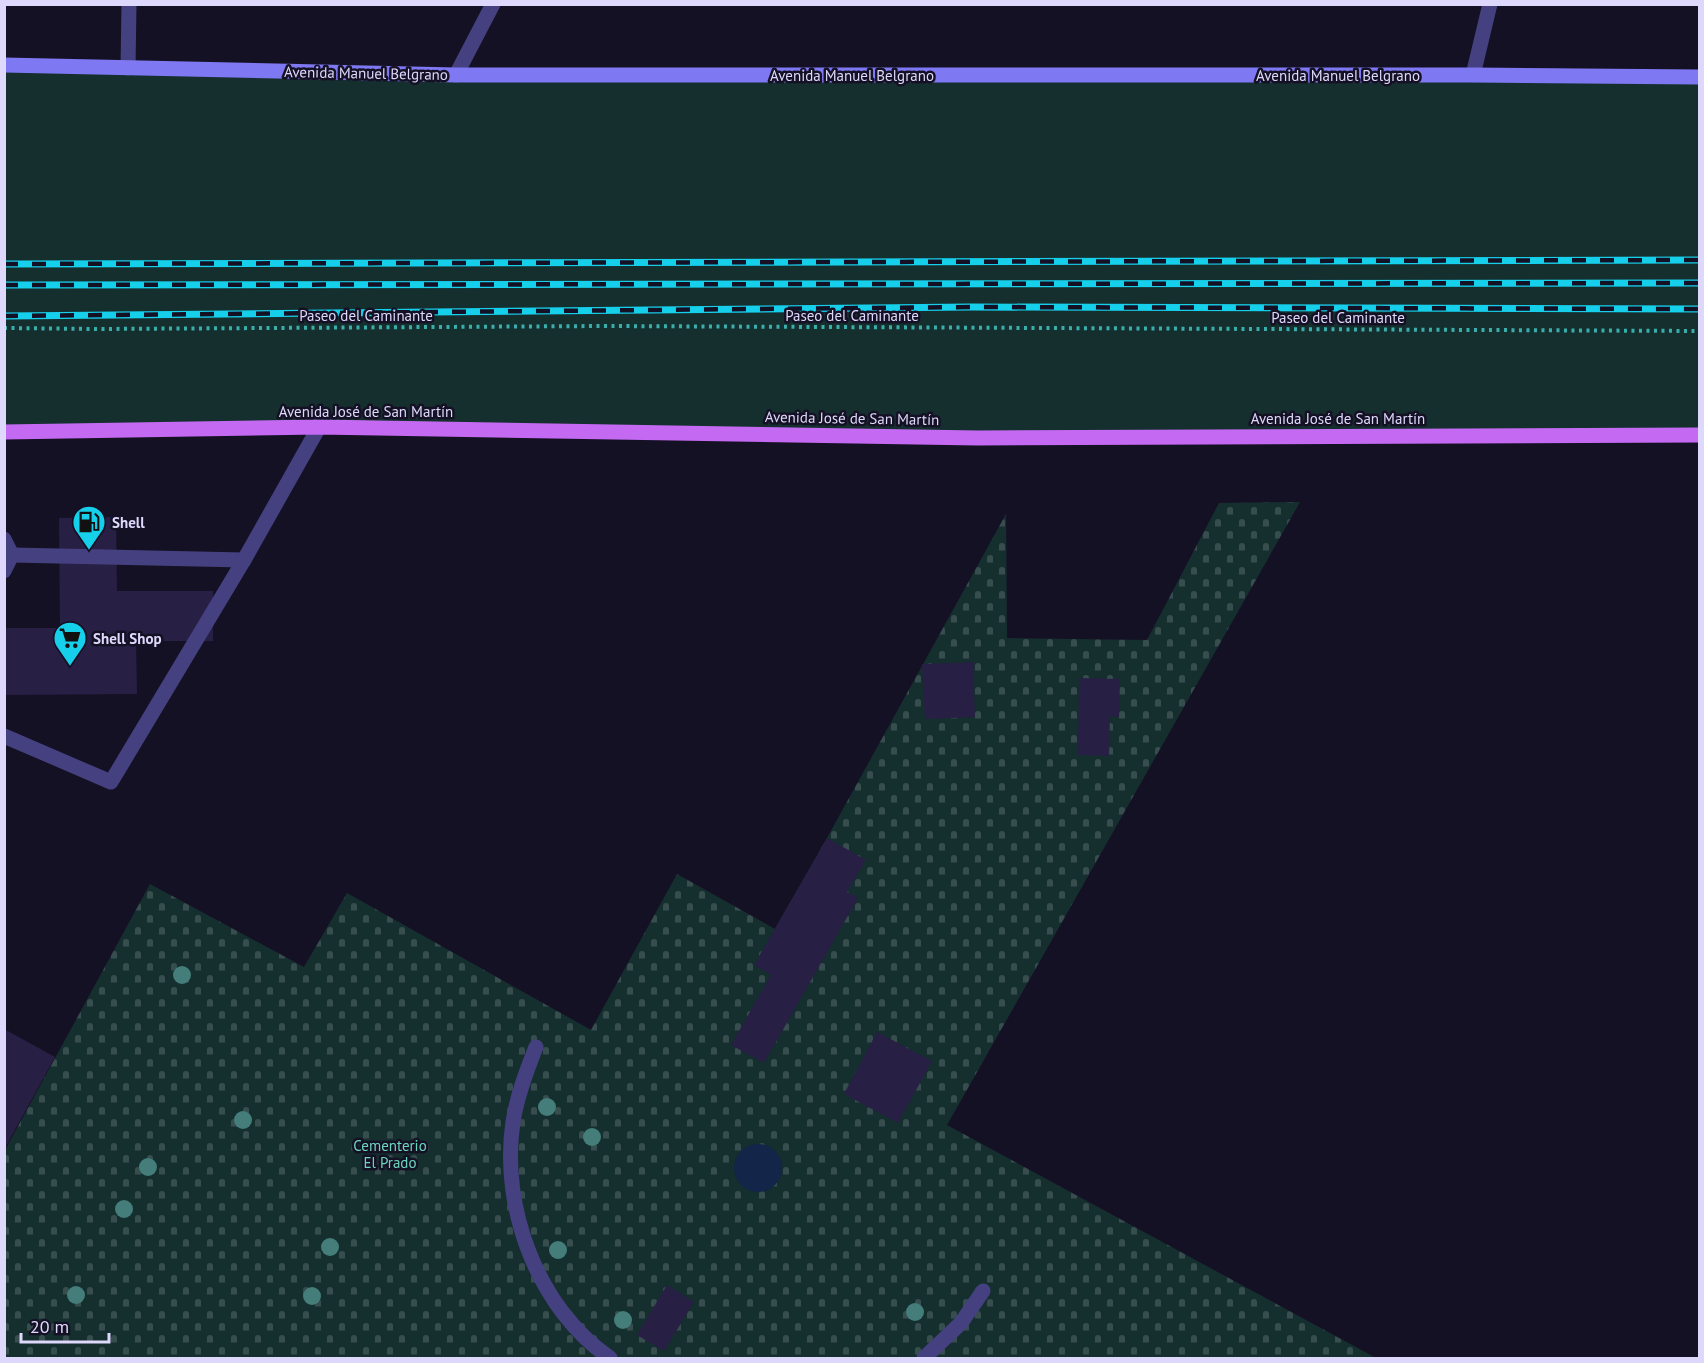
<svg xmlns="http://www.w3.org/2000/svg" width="1704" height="1363" viewBox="0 0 1704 1363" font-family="'PT Sans',sans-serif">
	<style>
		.green { fill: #152f2f }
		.cemetery { fill: url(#cemetery-stones) }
		.water { fill: #132548 }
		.building { fill: #281f45 }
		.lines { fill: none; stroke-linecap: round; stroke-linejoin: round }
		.path { stroke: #3aaeab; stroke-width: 4; stroke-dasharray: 3 4.5; stroke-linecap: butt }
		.service { stroke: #454180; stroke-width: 15 }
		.minor { stroke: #454180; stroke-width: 15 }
		.secondary { stroke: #7f78f3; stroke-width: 15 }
		.primary { stroke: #c46af2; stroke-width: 15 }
		.rail-casing { stroke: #16cfeb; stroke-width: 7 }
		.rail { stroke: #151125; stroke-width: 4.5; stroke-dasharray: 14; stroke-linecap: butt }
		.tree { fill: #447d7a }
		.labels { text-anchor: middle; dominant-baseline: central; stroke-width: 5; stroke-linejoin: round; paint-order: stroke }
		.street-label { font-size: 15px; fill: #ded9fc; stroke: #151125 }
		.poi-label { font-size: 15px; font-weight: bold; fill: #ded9fc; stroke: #151125; text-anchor: start }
		.park-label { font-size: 15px; fill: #6bd6bf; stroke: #151125 }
	</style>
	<defs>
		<pattern id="cemetery-stones" width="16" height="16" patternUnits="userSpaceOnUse" patternTransform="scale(1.5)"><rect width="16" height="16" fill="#152f2f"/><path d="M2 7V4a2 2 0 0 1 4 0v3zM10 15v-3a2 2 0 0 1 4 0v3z" fill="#374d4e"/></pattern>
	</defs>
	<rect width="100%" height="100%" fill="#151125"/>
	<polygon class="green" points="5,65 1699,77 1699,435 5,432"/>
	<polygon class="cemetery" points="1300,502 947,1125 1376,1358 5,1358 5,1150 150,884 304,967 347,893 591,1030 677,874 775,929 827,838 1006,514 1007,638 1147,640 1219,503"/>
	<circle class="water" cx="758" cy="1168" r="24"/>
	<g class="building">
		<polygon points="116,517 117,591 213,591 213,641 136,641 137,694 4,695 4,628 60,628 59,518"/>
		<polygon points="973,662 975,717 925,719 922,664"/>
		<polygon points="1079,678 1120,679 1119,717 1110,716 1109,756 1078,755"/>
		<polygon points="827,838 866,860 847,892 858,898 764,1063 731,1045 771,975 754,965"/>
		<polygon points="4,1029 55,1057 4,1150"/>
		<polygon points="877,1032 932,1061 898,1123 844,1094"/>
		<polygon points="667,1285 694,1302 664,1351 637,1335"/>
	</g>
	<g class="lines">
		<polyline class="path" points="4,328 98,329 604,326 1700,331"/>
		<g class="service">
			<polyline points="128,68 129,4"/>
			<polyline points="456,75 493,4"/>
			<polyline points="1473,75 1490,4"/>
			<polyline points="4,539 12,555"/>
			<polyline points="12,555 244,560 319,427"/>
			<polyline points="4,571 12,555"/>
			<polyline points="4,736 111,782 244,560"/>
		</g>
		<g class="minor">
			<path d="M 536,1047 C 526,1072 517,1096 513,1122 C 500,1207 538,1309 610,1358"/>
			<polyline points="924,1358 961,1323 983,1291"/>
		</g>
		<polyline class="secondary" points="4,65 456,75 1473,75 1700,77"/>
		<polyline class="primary" points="4,432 319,427 978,438 1700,435"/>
		<g class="rail-casing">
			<g id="rail">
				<polyline points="4,264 1700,260"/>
				<polyline points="4,285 1700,283"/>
				<polyline points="4,316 972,307 1700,309"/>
			</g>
		</g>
		<use href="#rail" class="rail"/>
	</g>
	<g class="tree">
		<circle cx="182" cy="975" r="9"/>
		<circle cx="547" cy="1107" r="9"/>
		<circle cx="243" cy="1120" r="9"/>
		<circle cx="592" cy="1137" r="9"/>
		<circle cx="148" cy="1167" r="9"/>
		<circle cx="124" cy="1209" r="9"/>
		<circle cx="330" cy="1247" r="9"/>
		<circle cx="558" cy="1250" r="9"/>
		<circle cx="76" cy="1295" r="9"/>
		<circle cx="312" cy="1296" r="9"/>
		<circle cx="915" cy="1312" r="9"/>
		<circle cx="623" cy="1320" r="9"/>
	</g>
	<defs>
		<g id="fuel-pin" transform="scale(1.725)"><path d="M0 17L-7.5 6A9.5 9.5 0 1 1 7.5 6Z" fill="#16cfeb" stroke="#151125"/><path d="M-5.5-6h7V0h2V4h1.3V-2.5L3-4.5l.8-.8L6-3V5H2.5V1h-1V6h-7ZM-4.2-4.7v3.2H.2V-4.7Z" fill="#111"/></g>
		<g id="supermarket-pin" transform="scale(1.725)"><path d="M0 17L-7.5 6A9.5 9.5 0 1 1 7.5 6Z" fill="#16cfeb" stroke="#151125"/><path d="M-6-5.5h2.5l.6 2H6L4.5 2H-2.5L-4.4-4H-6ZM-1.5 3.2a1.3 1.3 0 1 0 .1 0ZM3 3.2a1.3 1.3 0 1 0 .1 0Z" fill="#111"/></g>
	</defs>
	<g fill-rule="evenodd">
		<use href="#fuel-pin" x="89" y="522"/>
		<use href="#supermarket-pin" x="70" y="638"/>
	</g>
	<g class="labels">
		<g class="street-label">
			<text transform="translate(366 73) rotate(1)">Avenida Manuel Belgrano</text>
			<text x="852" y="75">Avenida Manuel Belgrano</text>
			<text x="1338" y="75">Avenida Manuel Belgrano</text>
			<text x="366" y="315">Paseo del Caminante</text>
			<text x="852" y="315">Paseo del Caminante</text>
			<text x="1338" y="317">Paseo del Caminante</text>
			<text x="366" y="411">Avenida José de San Martín</text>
			<text transform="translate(852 418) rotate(1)">Avenida José de San Martín</text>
			<text x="1338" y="418">Avenida José de San Martín</text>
		</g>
		<g class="poi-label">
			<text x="112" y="522">Shell</text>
			<text x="93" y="638">Shell Shop</text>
		</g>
		<g class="park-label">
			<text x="390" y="1145">Cementerio<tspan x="390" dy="17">El Prado</tspan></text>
		</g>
	</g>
	<rect width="1704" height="1363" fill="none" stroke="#ded9fc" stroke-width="12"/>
	<path d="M21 1333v9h88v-9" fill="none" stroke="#ded9fc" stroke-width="3"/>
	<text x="30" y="1333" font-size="18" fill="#ded9fc" stroke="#151125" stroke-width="4.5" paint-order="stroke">20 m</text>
</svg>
